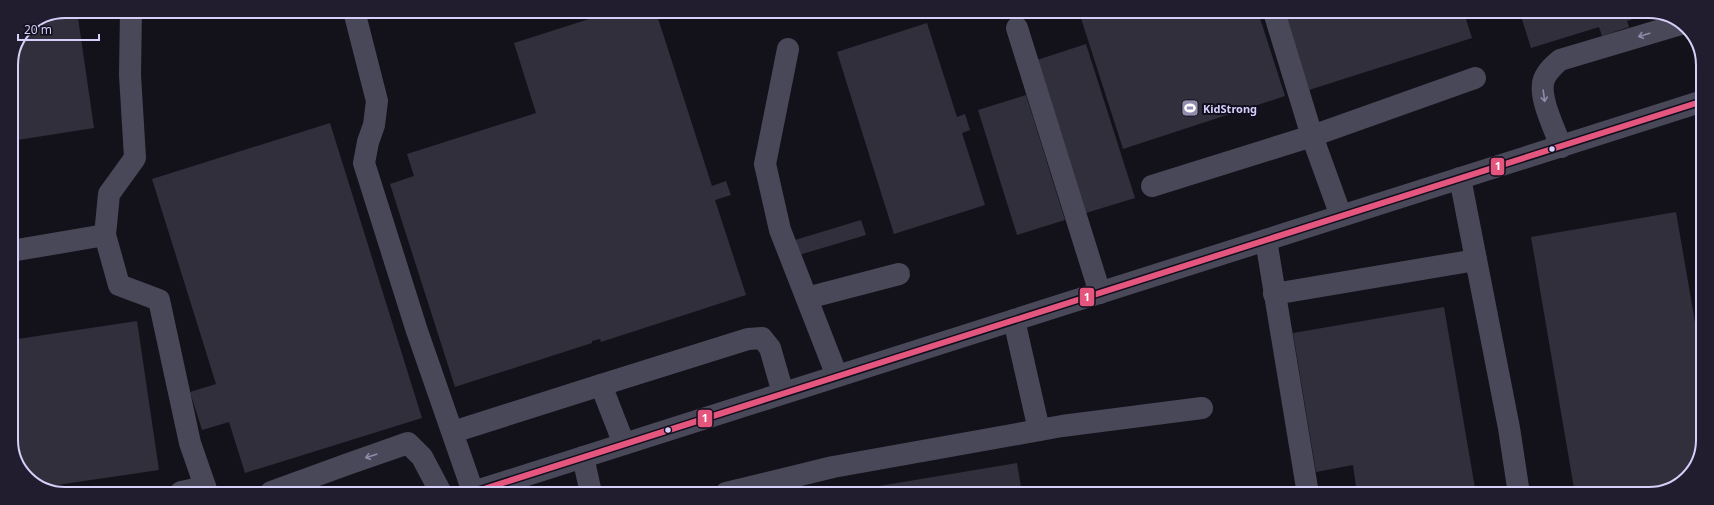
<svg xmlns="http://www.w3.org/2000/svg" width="1714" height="505" viewBox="0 0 1714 505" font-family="'Noto Sans',sans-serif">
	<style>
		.building { fill: #312f3c }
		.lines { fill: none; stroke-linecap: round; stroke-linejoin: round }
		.minor { stroke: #494859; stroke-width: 22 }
		.bus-1-casing { stroke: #110e1d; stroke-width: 9 }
		.bus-1 { stroke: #e4567e; stroke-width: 6 }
		.oneway { stroke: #8f8caa }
		.bus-dot { fill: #d5cffa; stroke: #110e1d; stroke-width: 1.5 }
		.labels { text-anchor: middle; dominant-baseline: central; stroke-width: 4; stroke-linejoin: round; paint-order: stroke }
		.poi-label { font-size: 11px; font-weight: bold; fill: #d5cffa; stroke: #110e1d; text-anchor: start }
		.rim { fill: none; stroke: #d5cffa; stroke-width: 2 }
		.line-badge { stroke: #110e1d; stroke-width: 1.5 }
		.badge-label { font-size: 11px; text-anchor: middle; font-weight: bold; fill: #fff }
	</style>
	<rect width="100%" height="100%" fill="#13121a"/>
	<g class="building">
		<polygon points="65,11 77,11 94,128 11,141 11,65 27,27"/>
		<polygon points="611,12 656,12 712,186 726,181 731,195 715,200 746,295 601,342 600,339 592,341 592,343 455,387 390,184 414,176 407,154 536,113 514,43"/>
		<polygon points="1079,12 1258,12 1285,96 1123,149"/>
		<polygon points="1284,12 1464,13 1472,38 1309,90"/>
		<polygon points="1520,13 1651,13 1627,21 1629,27 1602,36 1599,27 1531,48"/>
		<polygon points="927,23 957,117 965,114 970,130 962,133 985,205 894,234 837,52"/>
		<polygon points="1086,44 1135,198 1086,213 1037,60"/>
		<polygon points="1026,95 1065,220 1017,235 978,110"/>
		<polygon points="330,123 422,418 245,473 229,422 202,430 190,392 216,384 152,179"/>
		<polygon points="1676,212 1702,363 1701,454 1682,483 1649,494 1575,494 1531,237"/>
		<polygon points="861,220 866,235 799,255 795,240"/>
		<polygon points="1444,307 1476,494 1357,494 1353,465 1316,472 1293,333"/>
		<polygon points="137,321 159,470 43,487 22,473 11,444 11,340"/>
		<polygon points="1017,463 1022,493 843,493 843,492"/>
	</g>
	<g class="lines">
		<g class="minor">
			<polyline points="131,11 130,75 135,158 109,194 105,235 119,285 159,300 190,443 207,492"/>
			<polyline points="354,11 377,101 374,125 368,142 364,163 417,331 473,492"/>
			<polyline points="1274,12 1312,136 1475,78"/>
			<polyline points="1017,28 1100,293"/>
			<polyline points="788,49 765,164 780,230 837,376"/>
			<path d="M 1561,147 C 1555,129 1540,101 1543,83 C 1545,73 1553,66 1560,60 L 1681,24"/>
			<polyline points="1460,178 1509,428 1519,494"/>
			<polyline points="1152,186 1312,136 1341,216"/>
			<polyline points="1266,240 1308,494"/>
			<polyline points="11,251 105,235"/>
			<polyline points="1274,294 1476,260"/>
			<polyline points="807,298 899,274"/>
			<polyline points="1014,320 1039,430"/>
			<polyline points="601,385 748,339 762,338 770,348 783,393"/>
			<polyline points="453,432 601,385 624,444"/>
			<polyline points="583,457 591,493"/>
			<polyline points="181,492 205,487"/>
			<polyline points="271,492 348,464 408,443 422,457 441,493"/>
			<polyline points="470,493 1703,101"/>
			<polyline points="726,493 833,467 1062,426 1202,408"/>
		</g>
		<g class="bus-1-casing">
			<polyline id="bus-1" points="471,493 1703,101"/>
		</g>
		<use href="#bus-1" class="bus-1"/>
	</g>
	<defs><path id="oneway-shaft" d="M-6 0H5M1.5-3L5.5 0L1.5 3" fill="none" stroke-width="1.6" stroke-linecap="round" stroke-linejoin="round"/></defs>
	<g class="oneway">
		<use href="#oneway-shaft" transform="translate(1644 35) rotate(163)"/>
		<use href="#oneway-shaft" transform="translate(1544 96) rotate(82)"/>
		<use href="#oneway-shaft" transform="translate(371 456) rotate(162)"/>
	</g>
	<defs>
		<g id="stadium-square" transform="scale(0.9)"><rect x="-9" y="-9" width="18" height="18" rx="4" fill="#918dac" stroke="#110e1d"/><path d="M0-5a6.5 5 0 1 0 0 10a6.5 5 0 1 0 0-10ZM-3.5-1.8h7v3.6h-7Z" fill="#fff"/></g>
	</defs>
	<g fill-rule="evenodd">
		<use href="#stadium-square" x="1190" y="108"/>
	</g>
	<g class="bus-dot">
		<circle cx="1552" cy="149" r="3.5"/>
		<circle cx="668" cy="430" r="3.5"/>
	</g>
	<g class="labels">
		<g class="poi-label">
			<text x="1203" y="108">KidStrong</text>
		</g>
	</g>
	<path d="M0 0H1714V505H0ZM65 18H1649A47 47 0 0 1 1696 65V440A47 47 0 0 1 1649 487H65A47 47 0 0 1 18 440V65A47 47 0 0 1 65 18Z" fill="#211d2f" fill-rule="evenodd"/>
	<path class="rim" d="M65 18H1649A47 47 0 0 1 1696 65V440A47 47 0 0 1 1649 487H65A47 47 0 0 1 18 440V65A47 47 0 0 1 65 18Z"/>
	<g class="line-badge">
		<rect x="1490" y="157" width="15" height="19" rx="4" fill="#e4567e"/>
		<rect x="1079" y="287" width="16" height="20" rx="4" fill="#e4567e"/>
		<rect x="697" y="409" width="16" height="19" rx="4" fill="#e4567e"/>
	</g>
	<g class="badge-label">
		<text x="1498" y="170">1</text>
		<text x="1087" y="301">1</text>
		<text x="705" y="422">1</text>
	</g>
	<path d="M18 34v6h81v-6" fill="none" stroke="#d5cffa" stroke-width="2"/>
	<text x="24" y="34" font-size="12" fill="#d5cffa" stroke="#110e1d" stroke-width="3" paint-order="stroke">20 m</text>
</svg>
